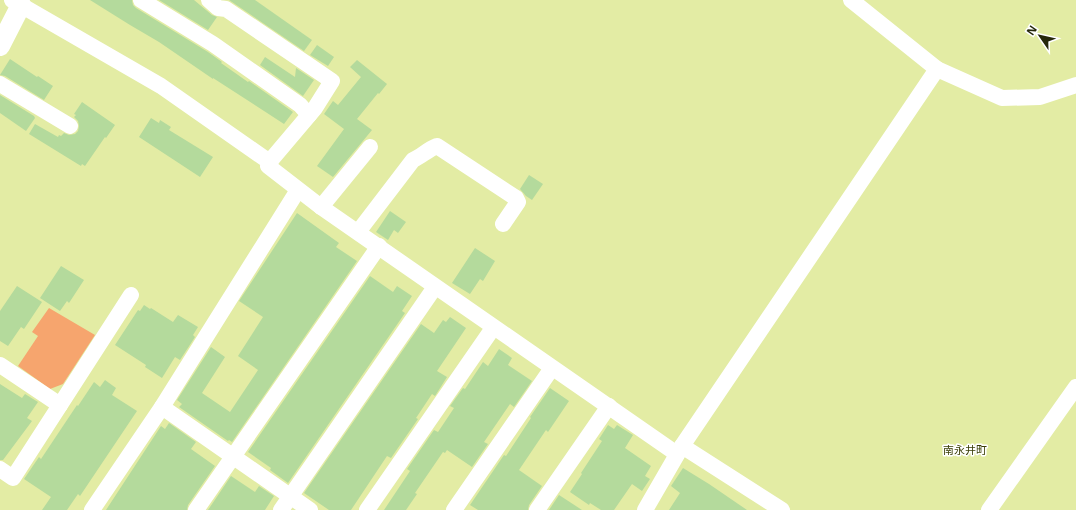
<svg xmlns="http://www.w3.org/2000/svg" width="1076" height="510" viewBox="0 0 1076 510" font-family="'Open Sans','Noto Sans JP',sans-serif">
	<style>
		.green { fill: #f6a56e }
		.building { fill: #b4da9c }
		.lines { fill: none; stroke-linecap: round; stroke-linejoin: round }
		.minor { stroke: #fff; stroke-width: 16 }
		.tertiary { stroke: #fff; stroke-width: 20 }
		.labels { text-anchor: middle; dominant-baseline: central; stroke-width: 3; stroke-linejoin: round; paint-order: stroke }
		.neighbourhood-label { font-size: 11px; fill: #3b3f07; stroke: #fff }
	</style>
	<rect width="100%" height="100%" fill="#e3eca4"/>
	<polygon class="green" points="49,308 95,335 63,384 50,389 18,366 38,336 32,332"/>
	<g class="building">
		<polygon points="90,0 132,0 133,5 136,8 208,52 222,62 221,63 248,82 249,81 293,112 284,124 213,78 213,79 159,42 130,25"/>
		<polygon points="159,0 194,0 212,15 217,17 208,30"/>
		<polygon points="229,0 255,0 312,40 304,51"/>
		<polygon points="317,45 334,57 328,66 310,55"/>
		<polygon points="265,57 295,77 296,68 314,80 303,96 260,65"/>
		<polygon points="10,59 37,77 38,76 53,86 44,100 5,76 0,75"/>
		<polygon points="357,60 387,84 379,94 378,93 357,119 372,130 333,177 317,166 344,129 324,114 333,101 338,105 361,77 350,67"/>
		<polygon points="0,95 34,116 35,118 26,131 0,113"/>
		<polygon points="82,102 115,125 106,138 105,137 85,166 82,164 81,166 29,134 35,124 58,137 59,135 61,136 64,133 69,135 75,134 78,131 79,126 78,121 74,117 76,115 74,114"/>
		<polygon points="151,118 159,123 160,120 171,127 169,130 213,157 200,177 139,137"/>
		<polygon points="529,175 543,184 532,200 526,196 520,189"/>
		<polygon points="390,211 406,222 398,233 394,230 388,240 376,232"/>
		<polygon points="297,213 339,243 336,247 357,261 232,442 229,440 228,441 179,407 182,404 177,400 211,347 225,357 202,393 230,412 258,370 238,356 263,317 239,301"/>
		<polygon points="475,248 495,261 483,281 480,279 470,294 452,283"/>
		<polygon points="61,266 84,280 69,303 67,301 60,311 40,298"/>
		<polygon points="370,276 393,292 397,286 412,296 402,311 405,313 288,483 270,470 271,468 248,452"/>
		<polygon points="17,286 42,302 24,329 21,327 8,346 0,341 0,311"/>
		<polygon points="144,305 150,309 151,308 173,322 178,315 198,327 193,335 195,337 180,360 175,357 162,378 145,367 146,365 115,345 138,310 140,311"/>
		<polygon points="450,317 466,328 437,371 447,377 435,396 432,394 416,418 418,419 391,458 387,456 351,510 329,510 304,493 421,324 434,333 443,320 446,322"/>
		<polygon points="499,349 512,358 508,365 532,381 514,407 510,404 484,442 488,444 472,467 447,450 445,453 443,452 415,493 417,494 406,510 384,510 410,471 407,469 434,430 438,432 454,408 450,406 463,388 465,389 483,362 488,366"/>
		<polygon points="105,380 116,388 112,395 137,411 80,496 78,494 67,510 42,510 51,497 24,479 39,457 41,459 77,405 78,406 94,382 100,387"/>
		<polygon points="0,384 22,398 25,394 38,402 27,418 32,421 3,460 0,460"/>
		<polygon points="550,388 569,401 548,432 546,430 519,470 542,486 529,505 528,510 478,510 470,505 504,455 506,456 531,418 530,417"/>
		<polygon points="169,423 196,442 191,449 215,466 188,505 187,510 106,510 161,426 165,429"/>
		<polygon points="608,425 614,429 617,425 633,435 625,448 651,466 645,476 650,479 642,491 632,484 614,510 601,510 590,503 589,505 570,492 582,474 581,473 602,441 599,439"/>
		<polygon points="683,468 709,484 747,510 669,510 680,493 671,486"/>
		<polygon points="231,476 255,492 259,486 274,496 265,510 208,510"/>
		<polygon points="559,495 582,510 549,510"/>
	</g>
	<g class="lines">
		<g class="minor">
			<polyline points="12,0 161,86 264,158 271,160 268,166 321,207 677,454"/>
			<polyline points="141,0 213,44 300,105 309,115"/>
			<polyline points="209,0 218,8 226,9 332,81 315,108 271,160"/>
			<polyline points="851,0 937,69 1002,98 1040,97 1076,85"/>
			<polyline points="0,84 70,126"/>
			<polyline points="321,207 370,147"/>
			<path d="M 358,232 L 413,160 C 422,156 427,150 437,146 L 516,198 L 518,202 L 503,224"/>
			<polyline points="0,365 60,405"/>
			<polyline points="162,407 310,510"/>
			<polyline points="682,446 782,510"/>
			<polyline points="0,469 13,478 131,295"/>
			<polyline points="92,510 162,407 298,190"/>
			<polyline points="196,510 379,246"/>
			<polyline points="281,510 435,287"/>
			<polyline points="367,510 493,328"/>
			<polyline points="454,510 552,368"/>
			<polyline points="537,510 609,406"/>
			<polyline points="645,510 682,446 937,69"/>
			<polyline points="989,510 1076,387"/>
		</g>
		<polyline class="tertiary" points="0,46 21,5"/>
	</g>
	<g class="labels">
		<g class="neighbourhood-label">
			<text x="965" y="449">南永井町</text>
		</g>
	</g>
	<g transform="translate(1040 36) rotate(304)" stroke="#ffffff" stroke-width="3" paint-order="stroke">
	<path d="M0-3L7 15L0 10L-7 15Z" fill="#26280b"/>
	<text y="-6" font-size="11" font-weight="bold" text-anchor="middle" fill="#26280b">N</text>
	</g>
</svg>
